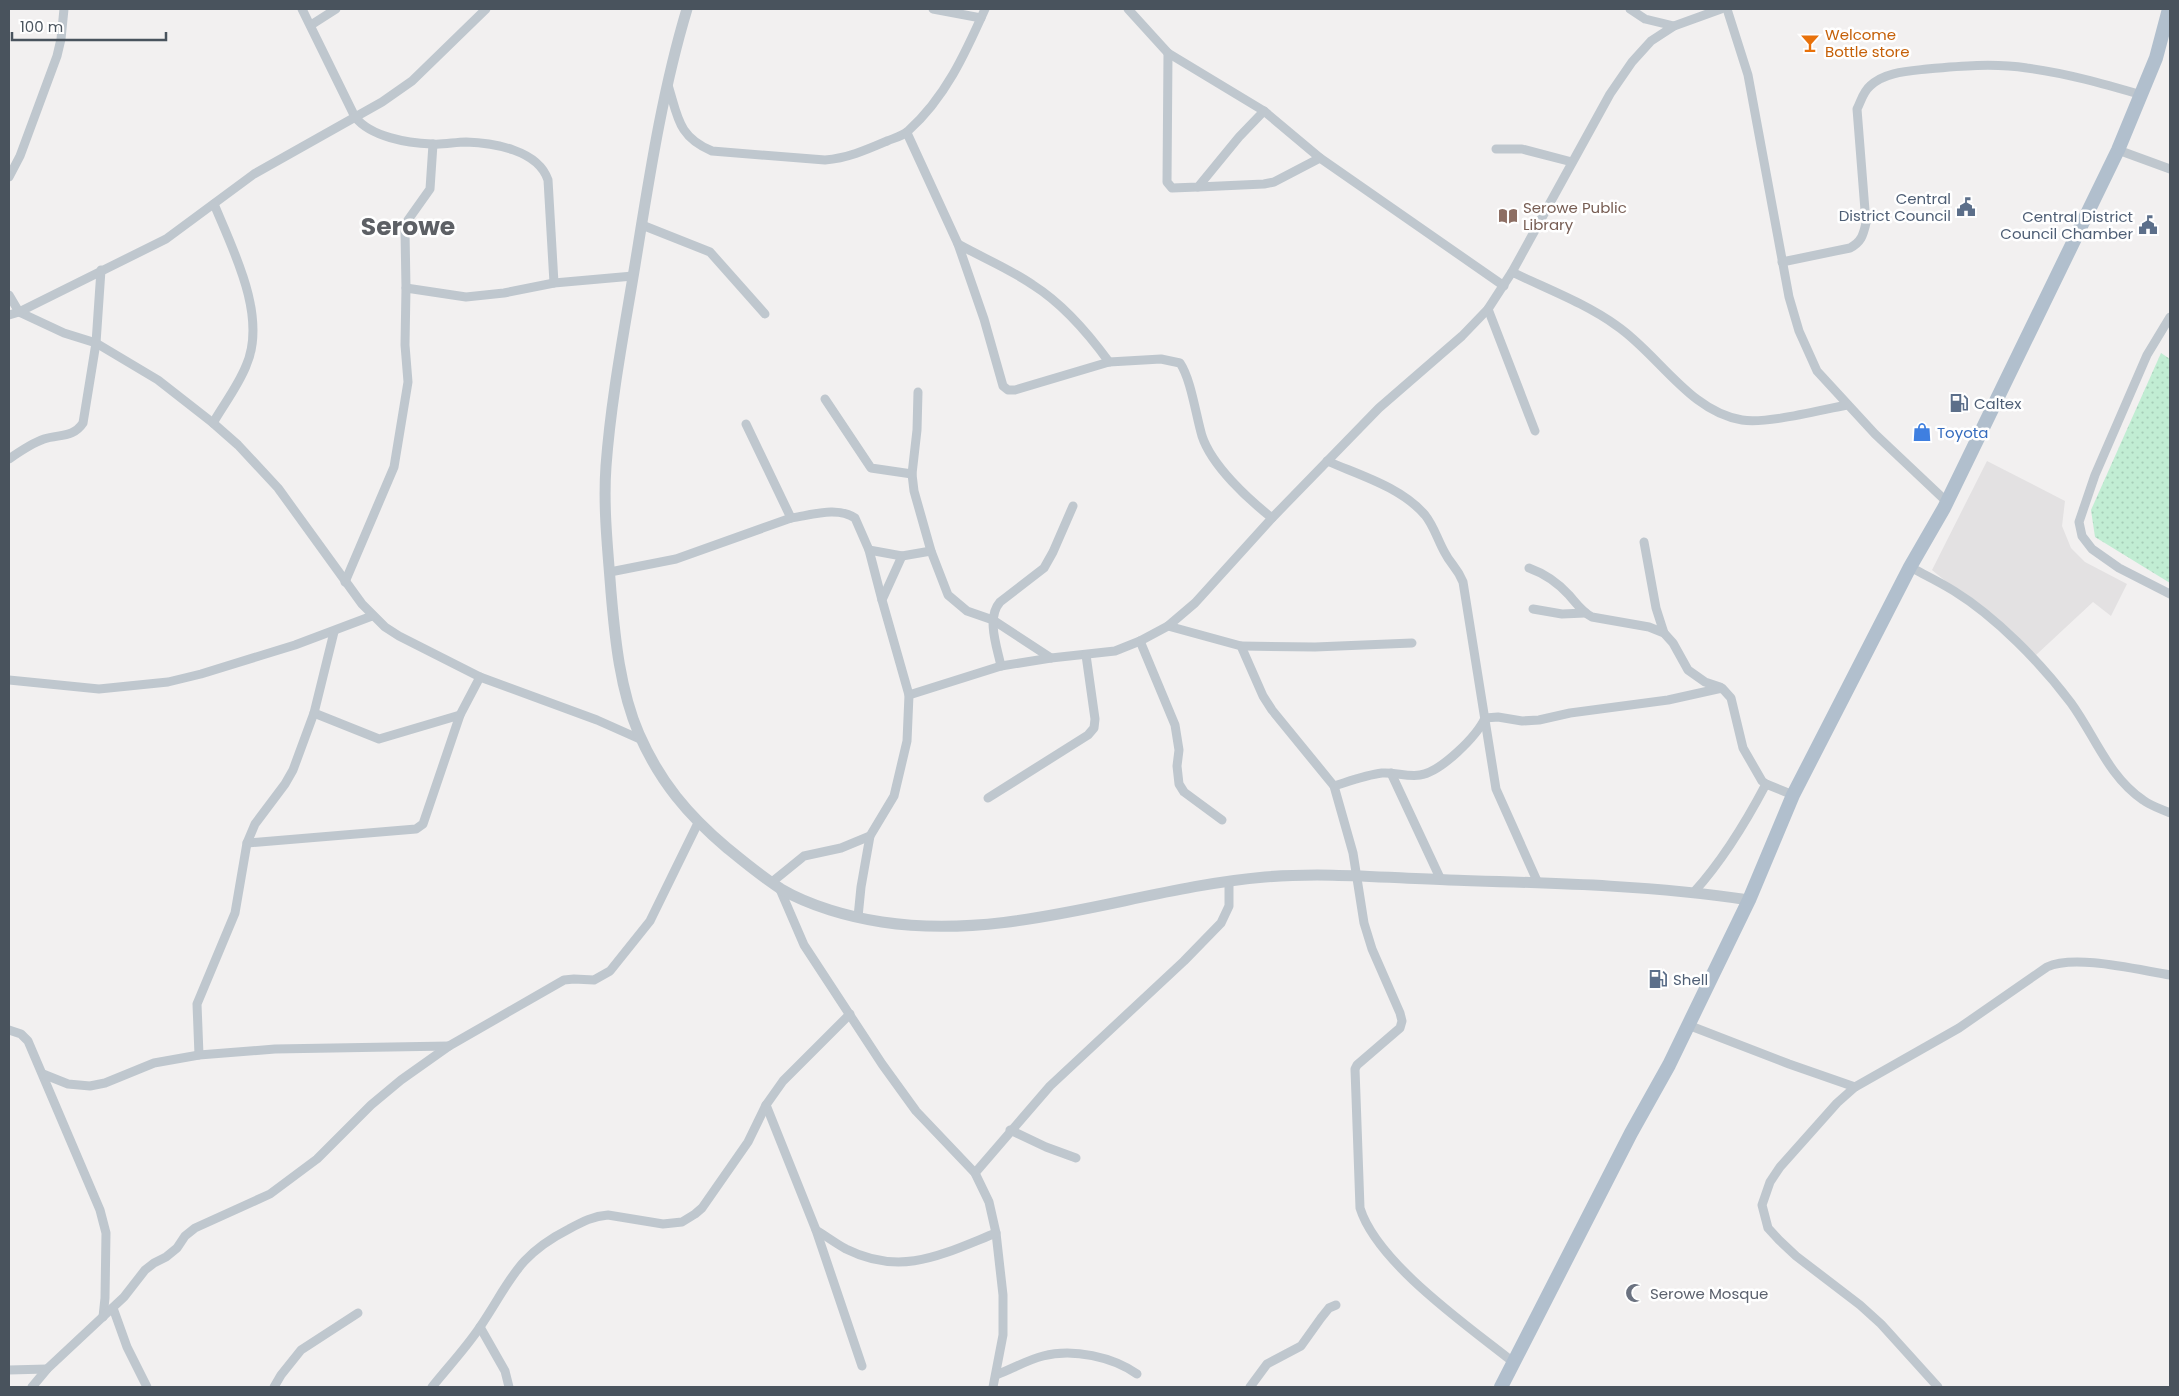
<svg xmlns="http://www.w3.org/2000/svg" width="2179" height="1396" viewBox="0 0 2179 1396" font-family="Poppins,sans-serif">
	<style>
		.education { fill: #e3e1e2 }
		.grass { fill: url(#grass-dots) }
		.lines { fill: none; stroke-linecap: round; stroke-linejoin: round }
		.minor { stroke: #bfc7ce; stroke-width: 9 }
		.tertiary { stroke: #bfc7ce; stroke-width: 11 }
		.primary { stroke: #b1bfcd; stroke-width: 14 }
		.labels { text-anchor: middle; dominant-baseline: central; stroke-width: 5; stroke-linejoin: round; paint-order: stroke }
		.food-label { font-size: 15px; fill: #c56008; stroke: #fff; text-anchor: start }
		.service-label { font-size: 15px; fill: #4e5e75; stroke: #fff; text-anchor: end }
		.education-label { font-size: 15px; fill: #785e54; stroke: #fff; text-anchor: start }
		.shop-label { font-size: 15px; fill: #366cbe; stroke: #fff; text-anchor: start }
		.worship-label { font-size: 15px; fill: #5b616d; stroke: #fff; text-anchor: start }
		.town-label { font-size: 25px; font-weight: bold; fill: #5d6065; stroke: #fff }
	</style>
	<defs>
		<pattern id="grass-dots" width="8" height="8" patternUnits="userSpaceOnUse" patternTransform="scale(1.25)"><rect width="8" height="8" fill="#c1edd3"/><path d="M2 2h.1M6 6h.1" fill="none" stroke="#a7cdb8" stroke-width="1.8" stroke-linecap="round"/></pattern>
	</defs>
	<rect width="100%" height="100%" fill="#f2f0f0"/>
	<polygon class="education" points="1987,461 2065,501 2062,526 2071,548 2085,562 2127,584 2111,616 2093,602 2036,655 1932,570"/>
	<polygon class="grass" points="2161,353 2170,359 2170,583 2095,537 2091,510"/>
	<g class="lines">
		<g class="minor">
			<path d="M 302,9 L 355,117 C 371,137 407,143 432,144 C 443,145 455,142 466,142 C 494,143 538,150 548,180 L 554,283"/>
			<polyline points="933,9 981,18"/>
			<polyline points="1128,9 1168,53 1264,111 1320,158 1504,286"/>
			<polyline points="1630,9 1645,19 1674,26"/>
			<polyline points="1727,9 1748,75 1789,297 1799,331 1817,371 1875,434 1947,502"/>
			<polyline points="311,25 336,9"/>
			<polyline points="1168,53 1167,182 1172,188 1198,187 1239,137 1264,111"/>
			<path d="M 668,85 C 678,117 678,137 712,151 L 825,160 C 848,158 866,150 887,141 C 894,138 903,136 908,131 C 945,98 965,54 985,9"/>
			<path d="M 907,133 L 958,244 L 984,319 L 1003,386 L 1008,390 L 1015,390 L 1109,362 L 1161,359 L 1180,363 C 1191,379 1196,416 1202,436 C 1212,466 1248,499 1272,518"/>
			<polyline points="1496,149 1522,149 1572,162"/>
			<polyline points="2118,150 2170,169"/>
			<polyline points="9,177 20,156 57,56 61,39 64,9"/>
			<polyline points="1198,187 1264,184 1274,182 1320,158"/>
			<polyline points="642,225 710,252 765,314"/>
			<path d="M 958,244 C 983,258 1010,269 1033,285 C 1063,304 1088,333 1109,362"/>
			<path d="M 1782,262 L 1850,248 C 1861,242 1863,236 1866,223 L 1857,109 C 1861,101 1863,92 1870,86 C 1884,72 1909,71 1927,69 C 1960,66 1994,63 2027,68 C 2066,73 2104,84 2142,95"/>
			<path d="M 1512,272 C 1547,289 1585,303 1617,326 C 1658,354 1690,412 1742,420 C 1767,424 1820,410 1847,405"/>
			<polyline points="406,288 466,297 504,293 554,283 633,276"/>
			<polyline points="9,295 19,312 64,333 96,343 158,380 213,423 238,445 278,488 362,604 385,627 399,636 480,677 597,720 642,740"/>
			<polyline points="1488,309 1535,431"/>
			<polyline points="9,315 19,312 166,239 254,174 382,102 412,81 486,9"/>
			<polyline points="2170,317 2147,355 2095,475 2079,522 2082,536 2092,549 2119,568 2170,594"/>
			<polyline points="918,392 917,430 912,474 914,491 931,551 948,595 967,611 993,620 1051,658"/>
			<polyline points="825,399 871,468 912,474"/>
			<path d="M 213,423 C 224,404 238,386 246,366 C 268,317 233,250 214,204"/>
			<path d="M 746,424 L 791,518 C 812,515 837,506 855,518 L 869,550 L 882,600"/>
			<path d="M 9,459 C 19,452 32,443 44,439 C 60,434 73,438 83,423 L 96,343 L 101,270"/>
			<path d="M 1327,461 C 1359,475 1401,487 1425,515 C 1434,526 1438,541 1445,553 C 1451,565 1457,567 1463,582 L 1496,789 L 1538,883"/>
			<polyline points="1644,542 1656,608 1664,633"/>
			<polyline points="869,550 902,556 931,551"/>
			<path d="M 1910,567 C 1925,575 1940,582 1954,591 C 1996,617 2041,663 2071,703 C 2095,736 2108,776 2143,800 C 2151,806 2161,809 2170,813"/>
			<path d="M 1529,568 C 1543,573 1558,583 1569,595 C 1576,603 1582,612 1592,617 L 1649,627 L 1664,633 L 1673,643 L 1688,670 L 1705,682 L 1720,687"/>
			<polyline points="610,572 676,559 791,518"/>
			<polyline points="345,582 394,467 408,382 405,345 406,288 405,231 408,220 430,189 433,144"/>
			<polyline points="1533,609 1562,614 1585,613"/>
			<path d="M 1168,626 L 1241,646 L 1263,696 L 1272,710 L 1334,786 L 1353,853 L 1364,923 L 1372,949 L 1400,1013 L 1402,1021 L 1400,1028 L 1357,1065 L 1355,1069 L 1360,1208 C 1377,1263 1468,1326 1513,1362"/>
			<polyline points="1140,641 1175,725 1179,750 1177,766 1179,784 1184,792 1222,820"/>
			<polyline points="1241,646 1315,647 1412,643"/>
			<path d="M 1001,666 C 997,647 986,618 1000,602 L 1044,568 L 1053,552 L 1073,506"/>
			<polyline points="9,680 99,689 168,682 201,674 295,645 372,616"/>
			<polyline points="909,695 1001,666 1051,658 1115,651 1140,641 1168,626 1195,603 1272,518 1379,408 1462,336 1488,309 1512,272 1610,94 1632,62 1651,41 1674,26 1721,9"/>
			<polyline points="314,713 379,739 460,715"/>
			<polyline points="1485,718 1498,717 1522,721 1539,720 1570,713 1668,700 1722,688 1731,698 1743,748 1762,781 1766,784 1793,795"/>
			<polyline points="1391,773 1441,880"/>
			<path d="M 1334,786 C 1350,781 1366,775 1382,773 C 1395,772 1407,777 1420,775 C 1441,772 1477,736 1485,718"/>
			<polyline points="988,798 1088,735 1094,728 1095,719 1086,655"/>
			<polyline points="247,843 416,829 423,824 460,715 480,677"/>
			<polyline points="772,882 804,856 841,848 870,836"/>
			<polyline points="779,887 804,945 882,1064 916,1111 975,1173 989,1202 996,1233 1003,1295 1003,1335 993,1387"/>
			<path d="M 1694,892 C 1723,860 1746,822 1766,784"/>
			<polyline points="858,917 861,887 870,836 894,796 907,741 909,695 882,600 902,556"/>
			<polyline points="1688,1025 1789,1064 1855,1087"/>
			<polyline points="9,1030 21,1034 28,1041 100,1210 106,1233 105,1298 103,1317"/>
			<polyline points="199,1055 197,1004 235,913 247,843 255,824 285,784 293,770 314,713 334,632"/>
			<polyline points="43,1074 68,1084 90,1086 105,1083 154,1063 199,1055 275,1049 449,1046"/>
			<polyline points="766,1105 816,1230 862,1366"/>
			<polyline points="1010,1130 1046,1147 1076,1158"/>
			<polyline points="975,1173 1050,1086 1184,961 1221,923 1229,906 1229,881"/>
			<path d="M 816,1230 C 826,1236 835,1243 846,1249 C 902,1277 943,1254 996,1233"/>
			<polyline points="113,1308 127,1347 147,1387"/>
			<polyline points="480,1327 505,1371 509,1387"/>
			<polyline points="9,1370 47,1369"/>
			<path d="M 996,1375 C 1012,1369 1027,1360 1043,1356 C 1073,1348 1113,1357 1137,1374"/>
			<polyline points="32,1387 47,1369 124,1297 145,1270 154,1263 166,1257 177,1248 185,1236 195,1228 270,1194 317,1159 371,1105 401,1080 449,1046 564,980 574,979 594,980 610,971 650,921 698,823"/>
			<polyline points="274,1387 281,1375 301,1350 358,1313"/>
			<path d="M 432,1387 C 448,1367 466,1348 480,1327 C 511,1281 516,1256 569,1229 C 582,1222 593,1216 608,1215 L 663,1224 L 682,1222 L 695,1214 L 702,1208 L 748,1142 L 766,1105 L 783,1081 L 850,1014"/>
			<polyline points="1250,1387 1267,1364 1301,1346 1321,1318 1329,1308 1336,1305"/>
			<path d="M 1938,1387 L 1881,1324 L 1860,1305 L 1796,1256 L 1779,1240 L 1768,1228 L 1762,1205 L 1770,1182 L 1780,1167 L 1837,1103 L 1855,1087 L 1959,1028 L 2047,967 C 2075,954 2138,970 2170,975"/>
		</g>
		<path class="tertiary" d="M 687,9 C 662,92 649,179 635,265 C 624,332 611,399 606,466 C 603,508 608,551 611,592 C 615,639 620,690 639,734 C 660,782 688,815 727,848 C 744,862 762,877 781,889 C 810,906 849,917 882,922 C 1012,942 1137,888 1265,877 C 1326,872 1388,878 1449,880 C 1549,883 1650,885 1749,900"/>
		<polyline class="primary" points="1501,1387 1631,1133 1669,1065 1749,900 1793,795 1910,567 1944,508 2118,150 2156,58 2169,9"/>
	</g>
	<defs>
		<g id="bar-bare" transform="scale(1.5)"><path d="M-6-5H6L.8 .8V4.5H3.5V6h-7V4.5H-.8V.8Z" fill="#e8710a" stroke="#fff" stroke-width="2.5" paint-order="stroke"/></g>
		<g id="civic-bare" transform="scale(1.5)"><path d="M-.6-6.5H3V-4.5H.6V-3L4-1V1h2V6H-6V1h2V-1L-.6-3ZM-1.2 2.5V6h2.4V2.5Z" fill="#5c6f8a" stroke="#fff" stroke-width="2.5" paint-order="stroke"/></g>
		<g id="library-bare" transform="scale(1.5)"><path d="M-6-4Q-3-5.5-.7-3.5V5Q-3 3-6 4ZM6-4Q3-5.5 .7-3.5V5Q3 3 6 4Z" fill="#8d6e63" stroke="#fff" stroke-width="2.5" paint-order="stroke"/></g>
		<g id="fuel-bare" transform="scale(1.5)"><path d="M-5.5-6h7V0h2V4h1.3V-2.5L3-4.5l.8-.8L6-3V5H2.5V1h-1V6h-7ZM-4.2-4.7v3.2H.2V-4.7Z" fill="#5c6f8a" stroke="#fff" stroke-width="2.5" paint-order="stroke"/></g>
		<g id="shop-bare" transform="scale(1.5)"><path d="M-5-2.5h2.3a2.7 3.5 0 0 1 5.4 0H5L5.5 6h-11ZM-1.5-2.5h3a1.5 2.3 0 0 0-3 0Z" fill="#3f7fe0" stroke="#fff" stroke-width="2.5" paint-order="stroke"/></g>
		<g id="mosque-bare" transform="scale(1.5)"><path d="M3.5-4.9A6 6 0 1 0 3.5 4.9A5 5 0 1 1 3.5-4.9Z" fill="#6b7280" stroke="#fff" stroke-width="2.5" paint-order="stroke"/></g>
	</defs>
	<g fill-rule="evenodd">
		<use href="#bar-bare" x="1810" y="43"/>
		<use href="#civic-bare" x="1966" y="207"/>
		<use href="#library-bare" x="1508" y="216"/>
		<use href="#civic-bare" x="2148" y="225"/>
		<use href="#fuel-bare" x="1959" y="403"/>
		<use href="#shop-bare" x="1922" y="432"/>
		<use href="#fuel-bare" x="1658" y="979"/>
		<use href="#mosque-bare" x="1635" y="1293"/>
	</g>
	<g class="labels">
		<g class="food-label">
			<text x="1825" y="34">Welcome<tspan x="1825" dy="17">Bottle store</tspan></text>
		</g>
		<g class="service-label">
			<text x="1951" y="198">Central<tspan x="1951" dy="17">District Council</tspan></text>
			<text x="2133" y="216">Central District<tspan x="2133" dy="17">Council Chamber</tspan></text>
			<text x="1974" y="403" text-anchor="start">Caltex</text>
			<text x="1673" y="979" text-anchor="start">Shell</text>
		</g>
		<g class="education-label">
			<text x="1523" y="207">Serowe Public<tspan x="1523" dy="17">Library</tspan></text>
		</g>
		<g class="shop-label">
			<text x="1937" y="432">Toyota</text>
		</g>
		<g class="worship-label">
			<text x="1650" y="1293">Serowe Mosque</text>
		</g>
		<g class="town-label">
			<text x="408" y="226">Serowe</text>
		</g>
	</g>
	<rect width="2179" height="1396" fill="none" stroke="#49535d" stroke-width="20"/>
	<path d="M12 32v8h154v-8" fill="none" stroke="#49535d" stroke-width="2.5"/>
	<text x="20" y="32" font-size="15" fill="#49535d" stroke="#ffffff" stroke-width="4" paint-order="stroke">100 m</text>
</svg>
